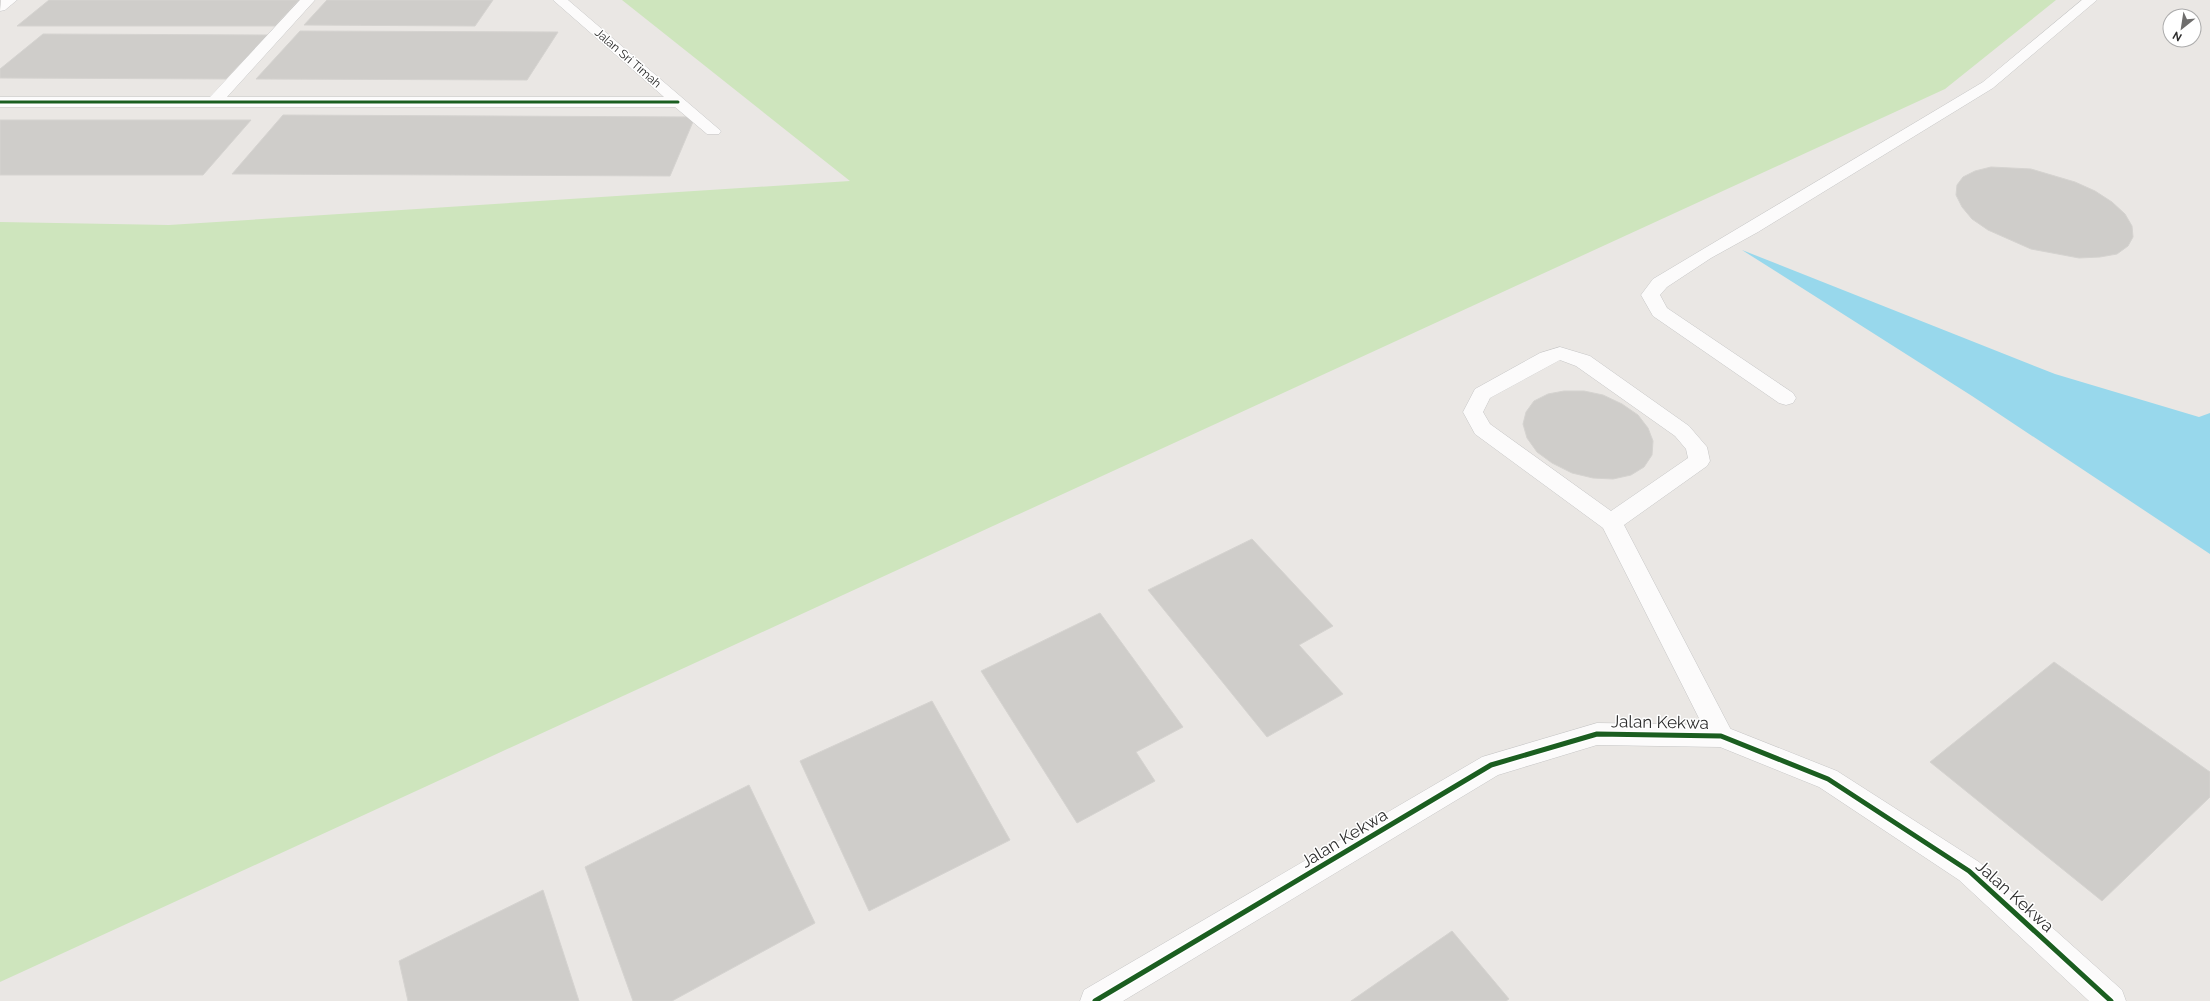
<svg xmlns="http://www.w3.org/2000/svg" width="2210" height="1001" viewBox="0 0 2210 1001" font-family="Raleway,sans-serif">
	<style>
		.green { fill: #cee5bd }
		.water { fill: #98d8ec }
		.building { fill: #cfcdca; stroke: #d5d3d0 }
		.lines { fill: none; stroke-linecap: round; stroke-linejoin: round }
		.service-casing { stroke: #c6c6c6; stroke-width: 1 }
		.minor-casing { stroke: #c6c6c6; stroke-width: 1 }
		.service { fill: #fcfbfb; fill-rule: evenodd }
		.minor { fill: #fcfbfb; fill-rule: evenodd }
		.cycleway-far1-casing { stroke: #fff; stroke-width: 5 }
		.cycleway-casing { stroke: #fff; stroke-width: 8 }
		.cycleway-far1 { stroke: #1b5e20; stroke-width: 3 }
		.cycleway { stroke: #1b5e20; stroke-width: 5 }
		.labels { text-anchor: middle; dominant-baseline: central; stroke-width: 3; stroke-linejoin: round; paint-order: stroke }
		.far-street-label { font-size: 12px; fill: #2d2d2d; stroke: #fff }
		.near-street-label { font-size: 17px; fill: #2d2d2d; stroke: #fff }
	</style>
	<rect width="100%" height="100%" fill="#eae7e4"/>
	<polygon class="green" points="622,0 2056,0 1945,89 0,982 0,222 169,225 850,181"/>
	<polygon class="water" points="1742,250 2055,374 2199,417 2210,413 2210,554 1972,396"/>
	<g class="building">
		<polygon points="49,0 299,0 275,26 17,26"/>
		<polygon points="327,0 493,0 475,26 304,25"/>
		<polygon points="300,31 558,32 527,80 256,79"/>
		<polygon points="43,34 268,35 226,79 0,78 0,69"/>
		<polygon points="283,115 695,117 670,176 232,174"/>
		<polygon points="0,120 251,120 203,175 0,175"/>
		<polygon points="1991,167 2031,169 2075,182 2095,191 2112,202 2125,214 2132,226 2133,237 2128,246 2117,254 2100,257 2079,258 2031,249 1988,230 1972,219 1962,207 1956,195 1957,185 1963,177 1975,171"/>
		<polygon points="1564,391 1584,391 1603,395 1622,404 1638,415 1648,428 1653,441 1652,455 1644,467 1631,475 1613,479 1593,478 1572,473 1552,463 1537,452 1527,438 1523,424 1526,412 1534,401 1548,394"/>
		<polygon points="1252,539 1333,626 1299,645 1343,694 1267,737 1148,590"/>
		<polygon points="1100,613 1183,727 1136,752 1155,781 1077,823 981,671"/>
		<polygon points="2054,662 2210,772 2210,797 2102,901 1930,762"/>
		<polygon points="932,701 1010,840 869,911 800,761"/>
		<polygon points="749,785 815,923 672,1001 633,1001 585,867"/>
		<polygon points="543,890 579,1001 408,1001 399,961"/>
		<polygon points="1452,931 1509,999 1506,1001 1351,1001"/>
	</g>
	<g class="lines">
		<g class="service-casing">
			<g id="service">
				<polygon points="2082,0 2097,0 1993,88 1758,232 1711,258 1667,287 1660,295 1667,308 1793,393 1796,398 1793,403 1786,405 1779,403 1653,316 1641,295 1653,279 1983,82"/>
				<path d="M 1560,347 L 1590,356 L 1689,426 L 1707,447 L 1710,461 L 1707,466 L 1624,525 L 1730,728 L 1734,736 L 1730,744 L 1721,747 L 1712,744 L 1603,528 L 1475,434 L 1463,412 L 1475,389 L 1540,353 ZM 1560,360 L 1576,366 L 1675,436 L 1686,449 L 1688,458 L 1611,511 L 1490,424 L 1483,412 L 1490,398 Z"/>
			</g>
		</g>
		<g class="minor-casing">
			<g id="minor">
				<polygon points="17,0 5,10 0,11 1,0"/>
				<polygon points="300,0 315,0 227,97 664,97 553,0 568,0 721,131 719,134 707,134 675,107 0,107 0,97 210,97"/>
				<polygon points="1597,723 1721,725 1837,771 1979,862 2122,990 2126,1001 2089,1001 1959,880 1819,787 1720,747 1597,745 1498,775 1123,1001 1080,1001 1084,990 1482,757"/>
			</g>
		</g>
		<use href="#service" class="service"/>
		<use href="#minor" class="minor"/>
		<g class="cycleway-far1-casing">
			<polyline id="cycleway-far1" points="0,102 678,102"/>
		</g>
		<g class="cycleway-casing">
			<polyline id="cycleway" points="1095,1001 1491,765 1597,734 1721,736 1828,779 1969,871 2111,1001"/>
		</g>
		<use href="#cycleway-far1" class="cycleway-far1"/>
		<use href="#cycleway" class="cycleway"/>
	</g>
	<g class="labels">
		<g class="far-street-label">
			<text transform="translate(628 58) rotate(41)">Jalan Sri Timah</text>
		</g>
		<g class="near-street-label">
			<text transform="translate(1660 722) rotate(1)">Jalan Kekwa</text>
			<text transform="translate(1344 838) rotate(-31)">Jalan Kekwa</text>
			<text transform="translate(2015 896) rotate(42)">Jalan Kekwa</text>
		</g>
	</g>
	<g transform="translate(2182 28) rotate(210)"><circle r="19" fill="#ffffff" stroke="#ababab"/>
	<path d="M0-3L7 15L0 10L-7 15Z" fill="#6f6e6d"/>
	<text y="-6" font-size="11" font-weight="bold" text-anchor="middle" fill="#2d2d2d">N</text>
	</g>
</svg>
